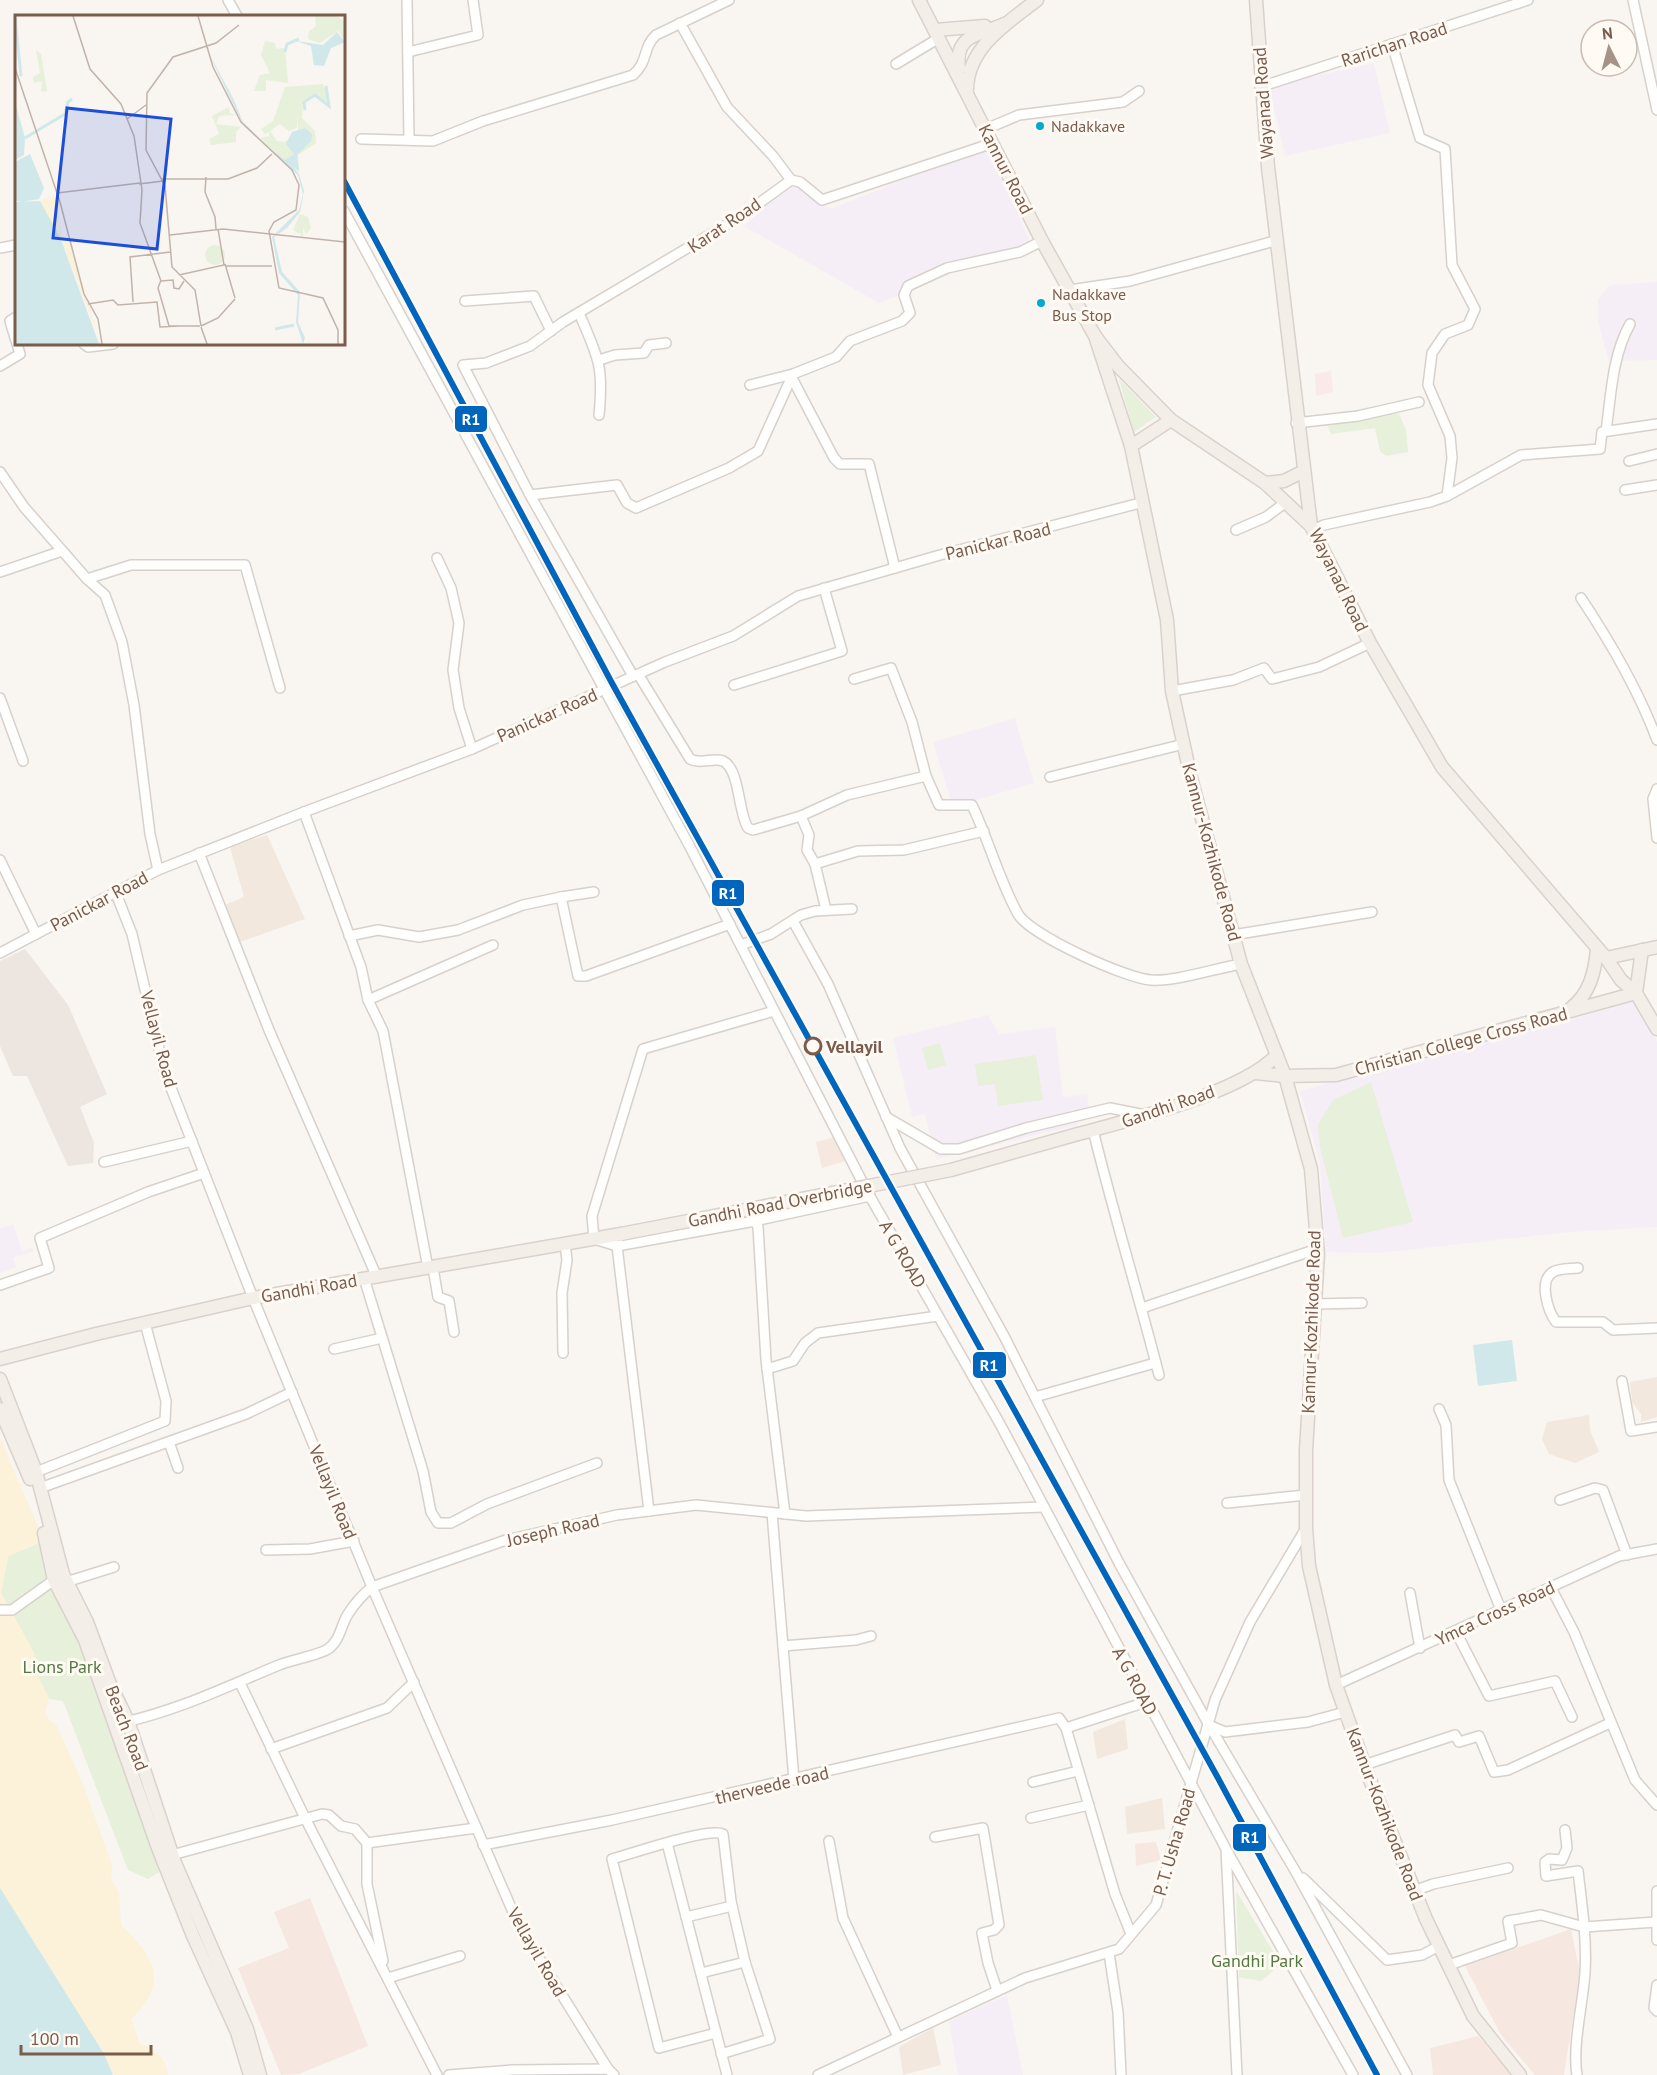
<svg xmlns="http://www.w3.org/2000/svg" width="1657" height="2075" viewBox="0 0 1657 2075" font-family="'PT Sans',sans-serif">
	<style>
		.residential { fill: #f2e8de }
		.commercial { fill: #f6e8e1 }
		.industrial { fill: #ede5e0 }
		.education { fill: #f6eef6 }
		.medical { fill: #fae9e9 }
		.green { fill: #e7f0db }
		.sand { fill: #fbf2d9 }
		.water { fill: #d0e8ea }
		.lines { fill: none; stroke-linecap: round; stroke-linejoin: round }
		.minor-casing { stroke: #d7d1cb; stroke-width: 12 }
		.major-casing { stroke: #dad1cc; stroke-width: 15 }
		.minor { stroke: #fefefd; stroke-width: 9 }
		.major { stroke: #f3eee8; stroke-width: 12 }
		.major-bridge-casing { stroke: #dad1cc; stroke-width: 15; stroke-linecap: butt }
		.major-bridge { stroke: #f3eee8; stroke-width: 12 }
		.rail-1-casing { stroke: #fffaf3; stroke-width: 10 }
		.rail-1 { stroke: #0065bd; stroke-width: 6 }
		.bus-dot { fill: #00a9ce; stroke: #fffaf3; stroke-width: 2 }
		.stop-dot { fill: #fffaf3; stroke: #7a5c4d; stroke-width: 3 }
		.labels { text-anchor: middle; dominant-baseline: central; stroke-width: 6; stroke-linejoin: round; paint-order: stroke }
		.bus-label { font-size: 16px; fill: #7a5c4d; stroke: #fffaf3; text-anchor: start }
		.street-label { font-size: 18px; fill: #7a5c4d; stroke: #fffaf3 }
		.stop-label { font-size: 18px; font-weight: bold; fill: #7a5c4d; stroke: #fffaf3; text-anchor: start }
		.park-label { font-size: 18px; fill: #537a41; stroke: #fffaf3 }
		.inset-river { fill: none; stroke: #d0e8ea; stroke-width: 3 }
		.inset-road { fill: none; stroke: #c2b3aa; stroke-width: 1.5 }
		.view { fill: #1d4ed8; fill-opacity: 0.15; stroke: #1d4ed8; stroke-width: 3 }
		.inset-edge { fill: none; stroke: #7a5c4d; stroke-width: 3 }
		.line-badge { stroke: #fffaf3; stroke-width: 2 }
		.badge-label { font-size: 16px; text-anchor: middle; font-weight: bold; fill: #fff }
	</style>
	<rect width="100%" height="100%" fill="#f9f5f0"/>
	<g class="residential">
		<polygon points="267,835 305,919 240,942 225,905 244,897 230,847"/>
		<polygon points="1657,1377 1657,1417 1641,1422 1641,1414 1632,1402 1630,1382"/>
		<polygon points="1589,1415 1590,1430 1599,1452 1575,1463 1549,1454 1542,1439 1547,1422"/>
		<polygon points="1125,1719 1128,1749 1097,1759 1093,1732"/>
		<polygon points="1162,1798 1165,1829 1127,1834 1125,1807"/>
		<polygon points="933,2028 941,2065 903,2075 899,2047"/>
	</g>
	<g class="commercial">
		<polygon points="835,1137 845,1161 822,1168 816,1142"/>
		<polygon points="1156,1842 1161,1860 1136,1866 1135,1844"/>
		<polygon points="310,1898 368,2046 299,2074 281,2075 238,1968 289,1948 274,1912"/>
		<polygon points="1571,1929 1580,1973 1564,2075 1535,2075 1501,2035 1465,1966"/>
		<polygon points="1478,2036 1512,2075 1433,2075 1430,2048"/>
	</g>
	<polygon class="industrial" points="25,949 68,1005 107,1094 80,1107 94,1143 93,1163 68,1166 27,1076 13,1076 0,1046 0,961"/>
	<g class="education">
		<polygon points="1374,63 1390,133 1285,156 1269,86"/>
		<polygon points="991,145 1030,243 879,303 744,226 787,187 796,187 830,209"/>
		<polygon points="1657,282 1657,360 1609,361 1598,322 1598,299 1610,285"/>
		<polygon points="1015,718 1034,783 953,807 933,742"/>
		<polygon points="1632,999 1657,1041 1657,1227 1570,1232 1379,1253 1326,1252 1320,1163 1300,1091"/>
		<polygon points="988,1015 999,1034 1055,1027 1063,1097 1087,1094 1089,1108 1077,1125 936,1159 925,1114 912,1117 893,1038"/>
		<polygon points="13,1224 22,1251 32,1248 34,1251 13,1258 16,1267 0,1273 0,1229"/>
		<polygon points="1007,1995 1023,2075 958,2075 949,2021"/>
	</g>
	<polygon class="medical" points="1331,371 1333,392 1316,396 1315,374"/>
	<g class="green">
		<polygon points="1119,379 1156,417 1134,432"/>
		<polygon points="1370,407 1380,414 1399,414 1406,430 1408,452 1386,456 1380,451 1375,428 1331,434 1324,417"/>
		<polygon points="940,1043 946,1065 928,1070 922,1048"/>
		<polygon points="1036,1055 1043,1100 998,1106 995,1084 978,1086 975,1064"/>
		<polygon points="1371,1082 1413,1222 1343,1238 1320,1147 1318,1125 1333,1100"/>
		<polygon points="44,1541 168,1866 148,1879 128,1870 63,1701 49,1699 36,1673 34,1653 1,1593 8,1556"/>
		<polygon points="1236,1891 1281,1964 1261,1981 1239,1977"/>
	</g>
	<path class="sand" d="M 0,1438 L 44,1541 L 8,1556 L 1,1593 L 34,1653 L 36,1673 L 49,1699 L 45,1713 L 50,1721 L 57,1726 L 83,1784 L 112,1865 L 111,1879 L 119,1893 L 121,1925 C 154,1957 170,1982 131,2019 L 140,2044 C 156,2049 166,2059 168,2075 L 113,2075 L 104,2054 L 0,1888 Z"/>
	<g class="water">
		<polygon points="1512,1340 1517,1381 1478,1386 1473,1345"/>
		<polygon points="0,1888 104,2054 113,2075 0,2075"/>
	</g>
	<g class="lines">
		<g class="minor-casing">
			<g id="minor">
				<polyline points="228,0 237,16"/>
				<polyline points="407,0 409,140"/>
				<polyline points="1633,0 1657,110"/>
				<polyline points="680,23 727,107 773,156 791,180"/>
				<polyline points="1392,44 1420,138 1445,149 1452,265 1475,309 1468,325 1445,334 1432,353 1428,385 1450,436 1452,458 1447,496"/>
				<polyline points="408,52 478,35 473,0"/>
				<polyline points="896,64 939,38"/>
				<polyline points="1260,87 1528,0"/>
				<polyline points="986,129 1019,115 1123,102 1139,91"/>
				<path d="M 361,139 L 433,141 L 483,121 L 633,75 C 649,61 642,48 656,35 L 729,0"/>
				<polyline points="344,211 689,845 868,1193 1000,1424 1226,1849 1237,2075"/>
				<polyline points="0,248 16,245"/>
				<polyline points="1070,290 1130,281 1278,240"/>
				<polyline points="465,301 534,296 551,331"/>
				<path d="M 579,313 C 598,357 604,366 599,415"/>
				<polyline points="16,317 10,321 16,341"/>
				<polyline points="84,344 88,347 113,344"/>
				<polyline points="599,360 615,355 644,353 649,345 666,343"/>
				<polyline points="0,366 20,354 17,344"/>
				<polyline points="792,378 834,458 840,464 869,464 895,568"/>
				<polyline points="750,385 793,374"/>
				<polyline points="1296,423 1358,416 1419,402"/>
				<path d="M 1606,431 C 1611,396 1612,356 1630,324"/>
				<polyline points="1629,461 1657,454"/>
				<polyline points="0,472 24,507 87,579 105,595 122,642 134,705 150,834 158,870"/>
				<polyline points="1625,490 1657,485"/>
				<polyline points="530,495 617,485 627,503 636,508 729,468 758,451 793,374 836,357 850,341 902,321 910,313 904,295 908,286 947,268 1020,252 1042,241"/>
				<polyline points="1236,530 1266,517 1286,502"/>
				<polyline points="1313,530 1324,525 1430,502 1447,496 1521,455 1600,449 1602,432 1657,424"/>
				<polyline points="437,558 451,588 459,623 453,670 459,708 472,749"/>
				<polyline points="0,572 62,551"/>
				<polyline points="87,579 131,565 245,565 280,688"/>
				<path d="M 1581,598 C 1611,643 1638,689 1657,740"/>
				<path d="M 638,674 L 690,759 C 701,765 713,757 723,761 C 740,769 738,813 748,828 L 753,830 L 801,816"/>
				<polyline points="633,676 530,495 463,365 486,363 530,346 563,322 743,215 791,180 800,182 822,200 993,143"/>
				<path d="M 854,679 L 891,668 L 912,722 L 926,776 L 939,805 L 972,805 C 989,841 999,880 1018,914 C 1030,935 1127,979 1151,980 C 1174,982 1217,968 1241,964"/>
				<polyline points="734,685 842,651 824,588"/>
				<polyline points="1172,691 1233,680 1264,668 1272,679 1319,667 1370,643"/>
				<polyline points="0,698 23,761"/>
				<polyline points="1050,777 1184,744"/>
				<polyline points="1657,789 1653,799 1657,838"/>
				<polyline points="304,812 361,967 368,1000 383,1031 428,1268"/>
				<polyline points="199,853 269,1030 376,1275"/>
				<polyline points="0,860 36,934"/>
				<polyline points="815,864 858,851 904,850 984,831"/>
				<polyline points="115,891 132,934 164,1070 253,1298 372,1587 519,1926 608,2069"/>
				<polyline points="594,892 561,897 578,976 586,976 730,924"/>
				<polyline points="826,910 815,864 807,850 809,835 801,816 847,795 926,776"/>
				<polyline points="793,921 828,984 900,1148 1004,1336 1119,1563 1209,1725 1297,1874 1407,2075"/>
				<polyline points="1233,935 1372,912"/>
				<polyline points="349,936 378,930 419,937 458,930 523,905 561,897"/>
				<polyline points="741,945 771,934 801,915 815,911 852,909"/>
				<polyline points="0,953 158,870 304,812 472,749 665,662 733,636 798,596 940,555 1140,503"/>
				<polyline points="368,1000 493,945"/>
				<polyline points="774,1011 643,1049 592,1216 594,1239 617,1246 755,1221 870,1196"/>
				<polyline points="886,1117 941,1149 959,1149 1026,1128 1110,1108 1145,1115"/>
				<path d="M 1093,1130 C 1113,1212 1138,1293 1159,1375"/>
				<polyline points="104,1162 192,1141"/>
				<polyline points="755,1221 758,1227 766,1360 785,1514"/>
				<polyline points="617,1246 649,1511"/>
				<polyline points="433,1268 438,1297 449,1301 454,1332"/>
				<path d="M 1578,1268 C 1570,1269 1560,1268 1553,1272 C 1538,1281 1548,1311 1556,1322 L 1603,1322 L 1613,1330 L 1657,1328"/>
				<polyline points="364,1278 423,1471 431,1512 438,1523 451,1523 487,1504 597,1463"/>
				<polyline points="0,1285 49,1268 40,1238 148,1192 204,1173"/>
				<polyline points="1314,1304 1362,1303"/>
				<polyline points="1142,1308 1317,1249"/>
				<polyline points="334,1349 382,1338"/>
				<polyline points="563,1353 562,1293 567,1260 565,1244"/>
				<polyline points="767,1369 793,1361 805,1343 818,1333 938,1316"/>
				<polyline points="1622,1381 1631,1431 1657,1427"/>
				<polyline points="1035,1397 1155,1363"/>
				<polyline points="1439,1409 1446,1425 1449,1480 1501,1610"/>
				<polyline points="169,1442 178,1468"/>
				<polyline points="36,1472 165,1421 166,1401 145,1323"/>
				<polyline points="40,1488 246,1414 292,1392"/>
				<polyline points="1560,1500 1595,1488 1603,1490 1627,1555"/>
				<polyline points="1227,1503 1306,1495"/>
				<polyline points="772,1513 794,1780"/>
				<polyline points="266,1550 310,1549 354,1541"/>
				<polyline points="66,1582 114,1567"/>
				<polyline points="1551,1588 1574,1632 1635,1780 1657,1805"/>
				<polyline points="1410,1593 1420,1648"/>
				<polyline points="0,1610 12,1610 54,1580"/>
				<polyline points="1456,1632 1489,1696 1555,1681 1572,1717"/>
				<polyline points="783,1646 856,1640 871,1636"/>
				<polyline points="240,1683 305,1818 437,2075"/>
				<polyline points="1336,1685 1619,1556 1657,1549"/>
				<path d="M 125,1722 C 179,1710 228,1686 279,1665 C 291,1660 319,1655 328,1649 C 340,1641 341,1625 348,1614 C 355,1603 362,1595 372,1587 L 506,1540 L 617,1515 L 696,1505 L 806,1516 L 1044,1507"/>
				<polyline points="1209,1725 1225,1732 1308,1722 1345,1712"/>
				<polyline points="1066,1728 1146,1702"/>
				<polyline points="271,1749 387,1708 414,1682"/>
				<polyline points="1364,1765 1455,1735 1459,1742 1479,1736 1494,1772 1508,1770 1610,1723"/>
				<polyline points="1033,1782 1078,1771"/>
				<polyline points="1031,1818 1089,1805"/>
				<path d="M 1565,1830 L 1567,1848 L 1562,1860 L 1549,1859 L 1545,1862 L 1546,1876 L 1578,1871 C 1582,1905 1587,1939 1585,1973 C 1583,2003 1572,2047 1577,2075"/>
				<polyline points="935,1837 983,1828 999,1925 994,1930 982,1933 988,1963 997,1990"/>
				<polyline points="829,1841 843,1918 898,2037"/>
				<polyline points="367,1843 367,1884 383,1961"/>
				<polyline points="667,1843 727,2075"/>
				<polyline points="483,1845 612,1820 1059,1718 1066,1728 1115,1894 1131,1934"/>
				<polyline points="1227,1851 1353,2075"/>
				<polyline points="172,1855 322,1814 329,1815 341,1826 355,1829 367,1843 476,1828"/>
				<polyline points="1303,1878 1387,1960 1422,1955 1439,1946"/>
				<polyline points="1414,1891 1433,1884 1508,1868"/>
				<polyline points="1657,1891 1657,1940"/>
				<polyline points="686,1917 732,1906"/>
				<polyline points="1109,1953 1118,2012 1121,2075"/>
				<polyline points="1449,1965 1512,1943 1508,1921 1541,1915 1584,1927 1656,1922"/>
				<path d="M 701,1973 L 745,1962 L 731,1901 L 723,1834 C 708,1827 631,1854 612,1859 L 659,2048 L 716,2033"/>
				<polyline points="388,1978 460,1956"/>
				<polyline points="1657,1985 1654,2008 1657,2011"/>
				<polyline points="721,2054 770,2039 745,1962"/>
				<polyline points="449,2075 512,2070 608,2069 614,2075"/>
				<polyline points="818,2075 1025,1978 1119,1949 1156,1905 1215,1700 1250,1622 1306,1528"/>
			</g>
		</g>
		<g class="major-casing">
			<g id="major">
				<polyline points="919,0 1042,241 1095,336 1118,366 1171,420 1265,483 1311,526"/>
				<polyline points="1256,0 1268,167 1311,526 1370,643 1442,767 1606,958 1621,980 1636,993 1657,1029"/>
				<polyline points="935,30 985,26"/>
				<path d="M 959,68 C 954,35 979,35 1004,24"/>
				<path d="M 967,89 C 968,47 1007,23 1037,0"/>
				<polyline points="1095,336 1131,446 1167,620 1172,691 1191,778 1241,964 1285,1076 1311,1169 1318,1254 1306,1450 1306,1528 1309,1566 1336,1685 1368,1775 1426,1919 1473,2016 1520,2075"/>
				<polyline points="1131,446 1171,420"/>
				<polyline points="1265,483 1284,481 1302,472"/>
				<polyline points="1606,958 1657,947"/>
				<polyline points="1636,993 1642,950"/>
				<path d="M 1571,1008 C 1590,994 1595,971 1597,949"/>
				<polyline points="1256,1073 1285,1076 1336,1075 1636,993"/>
				<path d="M 1078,1134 C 1130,1120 1241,1093 1277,1055"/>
				<polyline points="0,1359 96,1334 253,1298 621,1234"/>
				<polyline points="0,1379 36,1472 63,1574 87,1622 110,1684 128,1721 175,1863 247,2029 260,2075"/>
				<polyline points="0,1409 30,1479"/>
				<polyline points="44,1533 54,1580 85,1640 158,1848 193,1936 237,2032 250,2075"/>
			</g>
		</g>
		<use href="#minor" class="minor"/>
		<use href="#major" class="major"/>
		<g class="major-bridge-casing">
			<polyline id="major-bridge" points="621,1234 951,1170 1078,1134"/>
		</g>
		<use href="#major-bridge" class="major-bridge"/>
		<g class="rail-1-casing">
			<polyline id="rail-1" points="344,181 613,685 1218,1778 1377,2075"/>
		</g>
		<use href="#rail-1" class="rail-1"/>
	</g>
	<g class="bus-dot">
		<circle cx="1040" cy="126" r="5"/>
		<circle cx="1041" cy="303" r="5"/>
	</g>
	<circle class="stop-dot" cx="813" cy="1046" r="8"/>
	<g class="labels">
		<g class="bus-label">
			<text x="1051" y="126">Nadakkave</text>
			<text x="1052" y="294">Nadakkave<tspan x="1052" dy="21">Bus Stop</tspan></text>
		</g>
		<g class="street-label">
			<text transform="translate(1394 44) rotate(-18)">Rarichan Road</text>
			<text transform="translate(1263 103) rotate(-94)">Wayanad Road</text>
			<text transform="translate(1006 169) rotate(63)">Kannur Road</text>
			<text transform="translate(724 225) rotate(-34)">Karat Road</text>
			<text transform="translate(998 541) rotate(-14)">Panickar Road</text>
			<text transform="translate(1339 580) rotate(64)">Wayanad Road</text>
			<text transform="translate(547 715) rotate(-24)">Panickar Road</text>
			<text transform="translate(1212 852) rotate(75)">Kannur-Kozhikode Road</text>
			<text transform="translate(99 901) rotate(-28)">Panickar Road</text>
			<text transform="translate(159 1039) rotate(75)">Vellayil Road</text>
			<text transform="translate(1461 1041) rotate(-15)">Christian College Cross Road</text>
			<text transform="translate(1168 1106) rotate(-19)">Gandhi Road</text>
			<text transform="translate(780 1203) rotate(-11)">Gandhi Road Overbridge</text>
			<text transform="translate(903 1254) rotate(60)">A G ROAD</text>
			<text transform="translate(309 1288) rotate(-10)">Gandhi Road</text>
			<text transform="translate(1311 1322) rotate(-88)">Kannur-Kozhikode Road</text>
			<text transform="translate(333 1492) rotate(68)">Vellayil Road</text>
			<text transform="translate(553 1530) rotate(-13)">Joseph Road</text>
			<text transform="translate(1495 1613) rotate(-25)">Ymca Cross Road</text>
			<text transform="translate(1135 1681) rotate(62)">A G ROAD</text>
			<text transform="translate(127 1728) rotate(69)">Beach Road</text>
			<text transform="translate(772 1785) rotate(-13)">therveede road</text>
			<text transform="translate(1385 1814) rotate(69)">Kannur-Kozhikode Road</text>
			<text transform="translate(1174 1842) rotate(-74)">P. T. Usha Road</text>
			<text transform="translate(537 1952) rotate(60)">Vellayil Road</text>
		</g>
		<g class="stop-label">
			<text x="826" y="1046">Vellayil</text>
		</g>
		<g class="park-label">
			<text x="62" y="1666">Lions Park</text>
			<text x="1257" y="1960">Gandhi Park</text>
		</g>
	</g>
	<g transform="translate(15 15)">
		<rect width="330" height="330" fill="#f9f5f0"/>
		<path d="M 300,1 L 322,1 L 330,7 L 330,26 L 323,16 L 305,28 L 293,24 L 294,16 L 301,11 ZM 250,26 L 260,28 L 261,34 L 270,33 L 273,68 L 251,65 L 251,76 L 239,76 L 245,60 L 255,58 L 246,40 ZM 21,35 L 26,39 L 32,76 L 26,77 L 27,66 L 19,68 L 18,62 L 25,58 ZM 308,69 L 314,85 L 309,87 L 300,80 L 288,85 L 287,103 L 300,116 L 301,128 L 283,140 L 284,157 L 252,131 L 246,123 L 254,121 L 254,117 L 250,119 L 246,114 L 258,106 L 270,72 ZM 283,99 L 283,115 L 270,127 L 262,126 L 255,116 L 265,109 L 274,116 L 282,113 ZM 214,92 L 215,98 L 221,100 L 204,101 L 201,109 L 226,112 L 221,117 L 221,127 L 196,130 L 194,124 L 204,119 L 197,101 ZM 285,199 L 293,202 L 296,213 L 291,219 L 288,213 L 288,221 L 278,215 ZM190 240a10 10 0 1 1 20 0a10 10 0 1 1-20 0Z" fill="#e7f0db" fill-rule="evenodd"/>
		<path d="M 38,180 L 45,190 L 42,193 L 48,226 L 54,227 L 83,320 L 45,222 L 25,186 Z" fill="#fbf2d9"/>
		<path d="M 322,17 L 330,27 L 316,33 L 309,51 L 299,50 L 296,31 L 281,26 L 308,30 ZM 191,33 L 218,83 L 228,107 L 253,132 L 270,145 L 279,139 L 271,129 L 277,117 L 290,113 L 297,119 L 296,126 L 282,140 L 284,156 L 277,150 L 284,159 L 289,176 L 285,197 L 272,213 L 259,222 L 267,257 L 285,277 L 283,307 L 290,323 L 288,329 L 281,307 L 283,280 L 264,258 L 257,222 L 284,195 L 288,179 L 283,160 L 229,111 ZM 0,87 L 10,123 L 9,140 L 0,145 ZM 15,139 L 29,173 L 24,184 L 6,187 L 0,185 L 0,147 ZM 25,186 L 45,222 L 84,329 L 0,329 L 0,187 Z" fill="#d0e8ea"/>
		<path class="inset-river" d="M 0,4 L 6,61M 270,37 L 272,29 L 284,24M 290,95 L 289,87 L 300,80 L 314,91 L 311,71M 10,123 L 50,99 L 53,87 L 57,84M 260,314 L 279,310"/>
		<path class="inset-road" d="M 58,1 L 75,54 L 106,89 L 119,121 L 127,175 L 125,208 L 146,266 L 158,265 L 159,273 L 164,274 L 169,266M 183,1 L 198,52 L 226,107 L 277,155 L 284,170 L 281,195 L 259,207 L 254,216 L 264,273 L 308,283 L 323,315 L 323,329M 0,53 L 45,187 L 69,279 L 83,304 L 87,329M 112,104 L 131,90M 191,162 L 190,177 L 200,202 L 201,214M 146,164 L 213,164 L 242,153 L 257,139M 124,169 L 148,166M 42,178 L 125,168M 155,220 L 208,214 L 330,227M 210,249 L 220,283M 210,251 L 257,251M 164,260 L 209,250 L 203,214M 146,265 L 143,273 L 154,311 L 185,311M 118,287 L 115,242 L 155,237M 73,289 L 98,285 L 103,290 L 142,287 L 145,312 L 164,311M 186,311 L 180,275 L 157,252 L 150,171 L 131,135 L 132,78 L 158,42 L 201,28 L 224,10M 186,311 L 203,303 L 220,284M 186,312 L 192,329"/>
		<path class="view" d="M 52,93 L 156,104 L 142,234 L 38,223 Z"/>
		<rect width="330" height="330" class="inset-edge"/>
	</g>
	<g class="line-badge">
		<rect x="454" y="405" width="34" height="28" rx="6" fill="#0065bd"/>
		<rect x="711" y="879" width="34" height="28" rx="6" fill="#0065bd"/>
		<rect x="972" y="1351" width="35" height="28" rx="6" fill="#0065bd"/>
		<rect x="1232" y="1823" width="35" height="29" rx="6" fill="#0065bd"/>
	</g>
	<g class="badge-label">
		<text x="471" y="425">R1</text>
		<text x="728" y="899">R1</text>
		<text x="989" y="1371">R1</text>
		<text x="1250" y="1843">R1</text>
	</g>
	<g transform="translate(1609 48) rotate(354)"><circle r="28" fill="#fffaf3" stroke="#cabbb1" stroke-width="1.5"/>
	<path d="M0-4.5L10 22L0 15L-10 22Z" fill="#a69286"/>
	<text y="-9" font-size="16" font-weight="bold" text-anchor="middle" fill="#7a5c4d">N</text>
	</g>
	<path d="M21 2045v9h130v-9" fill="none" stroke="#7a5c4d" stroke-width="3"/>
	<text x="30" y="2045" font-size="18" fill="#7a5c4d" stroke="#fffaf3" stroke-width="4.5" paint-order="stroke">100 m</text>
</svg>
